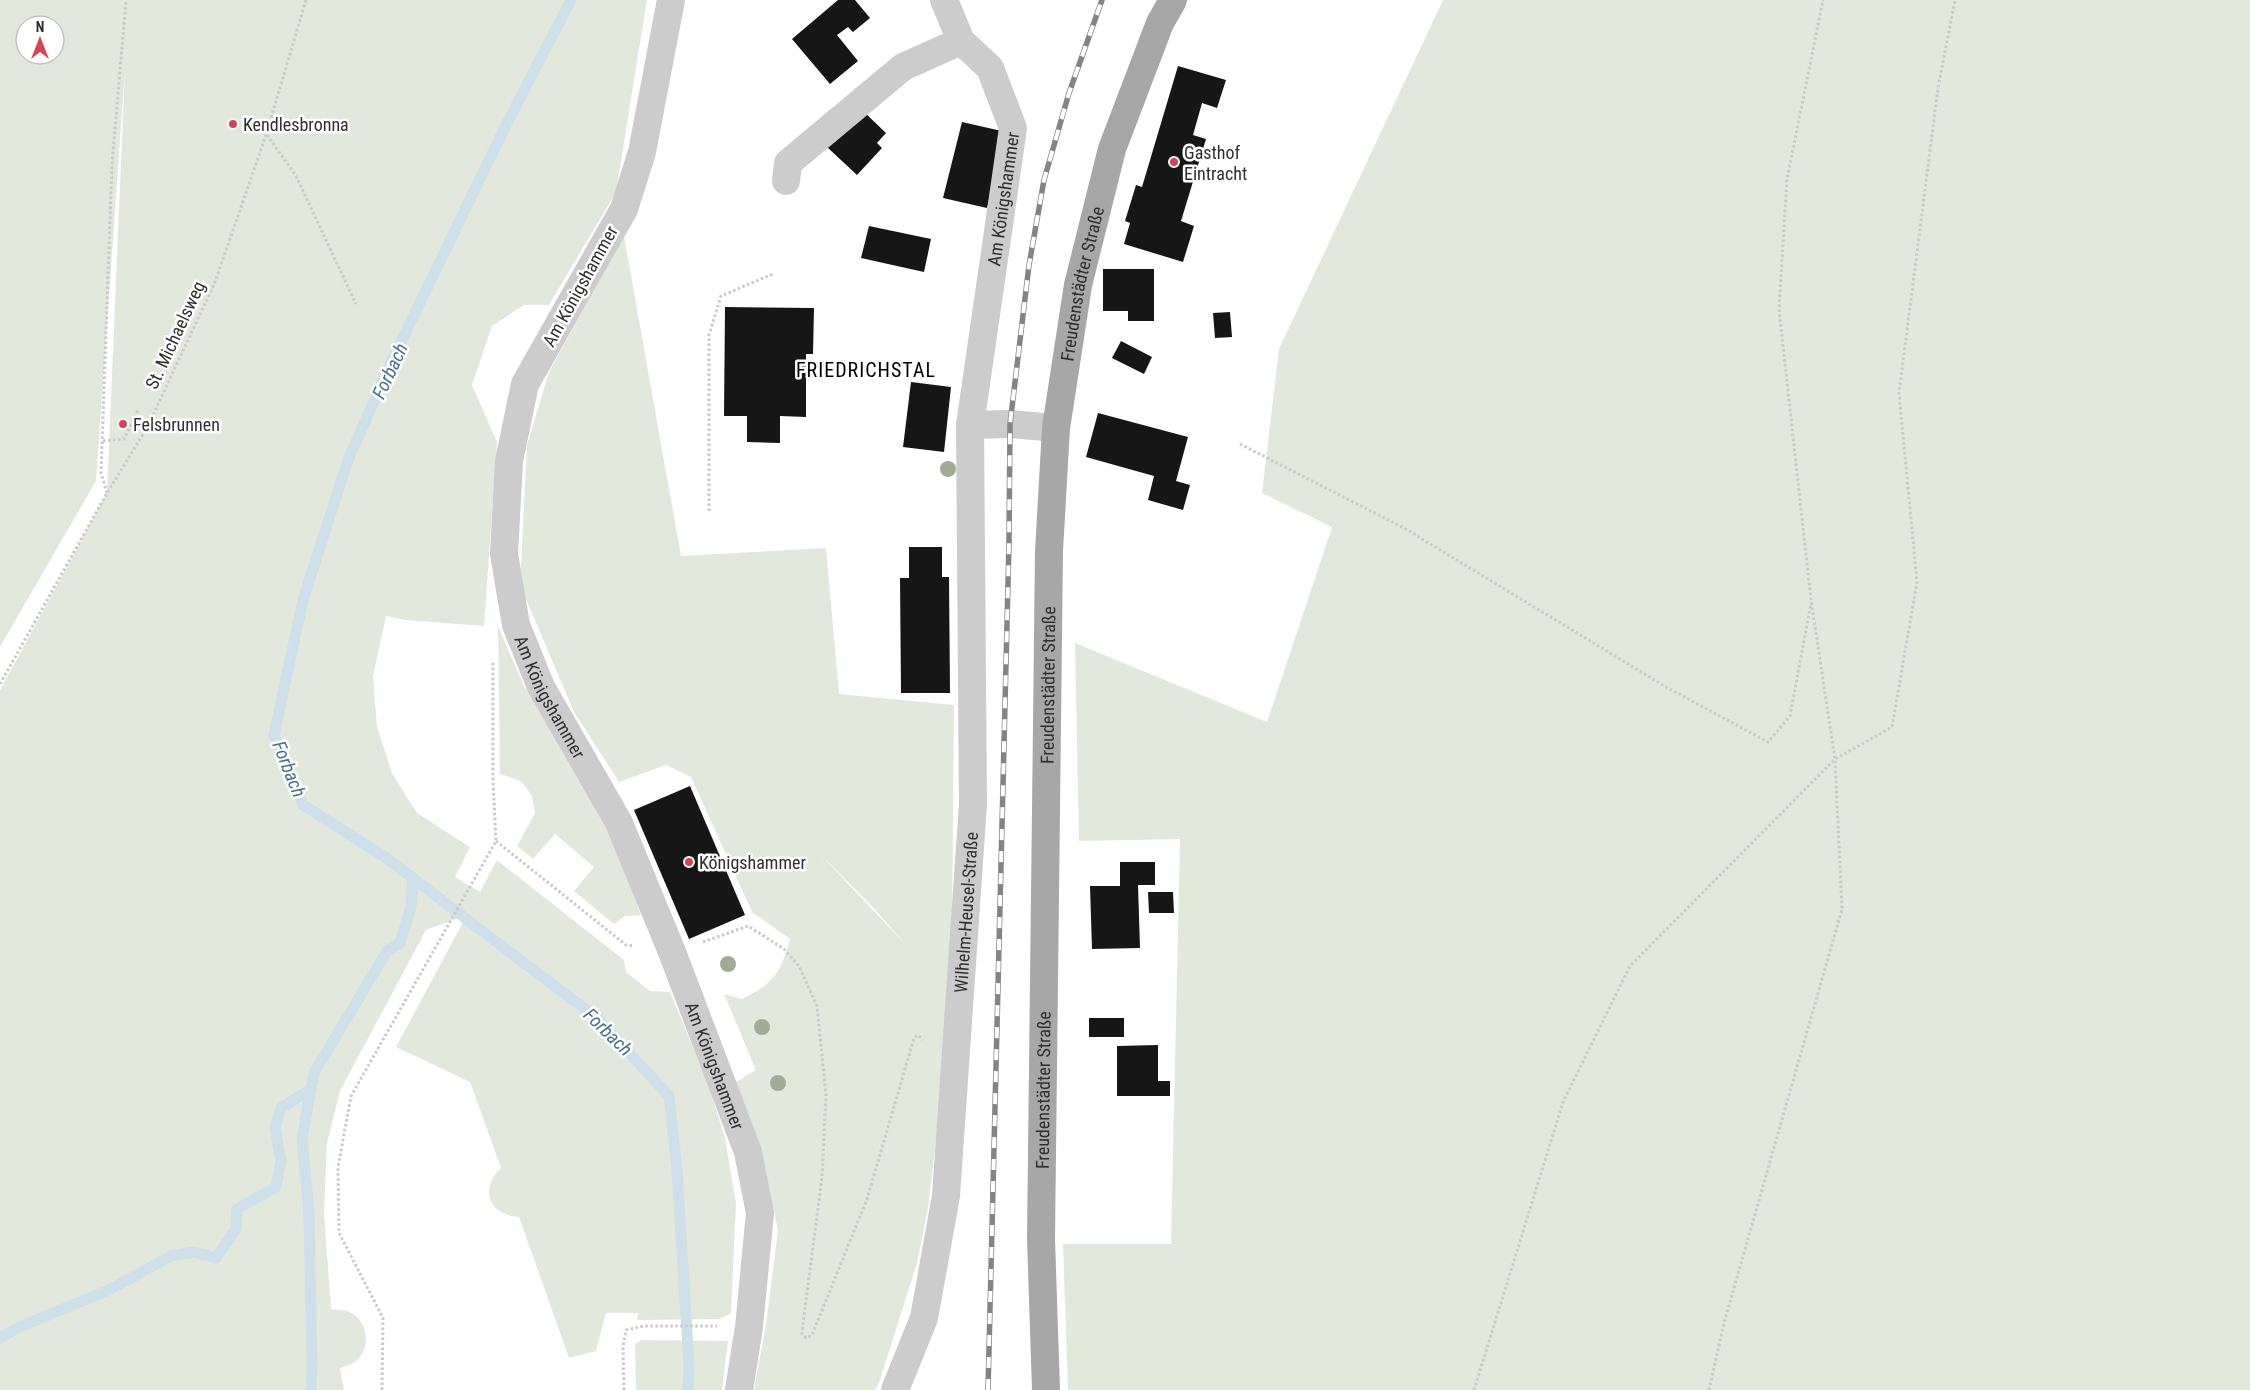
<svg xmlns="http://www.w3.org/2000/svg" width="2250" height="1390" viewBox="0 0 2250 1390" font-family="'Roboto Condensed',sans-serif">
	<style>
		.green { fill: #e3e8dc; fill-rule: evenodd }
		.lines { fill: none; stroke-linecap: round; stroke-linejoin: round }
		.stream { stroke: #cddfe9; stroke-width: 11 }
		.building { fill: #161616 }
		.path { stroke: #c9c9c9; stroke-width: 3; stroke-dasharray: 2.5 2.5; stroke-linecap: butt }
		.minor { stroke: #ccc; stroke-width: 28 }
		.major { stroke: #a7a7a7; stroke-width: 28 }
		.rail-casing { stroke: #848484; stroke-width: 5.5 }
		.rail { stroke: #fff; stroke-width: 4; stroke-dasharray: 11; stroke-linecap: butt }
		.tree { fill: #a1ab96 }
		.poi-dot { fill: #d44455; stroke: #fff; stroke-width: 2 }
		.labels { text-anchor: middle; dominant-baseline: central; stroke-width: 5; stroke-linejoin: round; paint-order: stroke }
		.poi-label { font-size: 18px; fill: #2f2f2f; stroke: #fff; text-anchor: start }
		.street-label { font-size: 18px; fill: #2f2f2f; stroke: #fff }
		.water-label { font-size: 19px; font-style: italic; fill: #45728a; stroke: #fff }
		.quarter-label { font-size: 20px; letter-spacing: 1px; fill: #000; stroke: #fff }
	</style>
	<rect width="100%" height="100%" fill="#fff"/>
	<g class="green">
		<path d="M 0,0 L 647,0 L 616,192 L 549,305 L 524,305 L 492,326 L 472,385 L 497,442 L 484,626 L 405,620 L 386,616 L 373,676 L 377,727 L 392,773 L 417,813 L 470,847 L 455,877 L 480,892 L 497,860 L 624,960 L 626,972 L 650,991 L 670,992 L 707,1081 L 725,1138 L 736,1203 L 731,1313 L 719,1319 L 637,1320 L 638,1313 L 606,1313 L 596,1351 L 569,1358 L 519,1217 C 488,1215 479,1189 501,1168 L 470,1082 L 396,1047 L 467,915 L 426,930 L 340,1091 L 327,1143 L 324,1212 L 331,1309 C 336,1310 343,1309 347,1311 C 368,1318 373,1349 355,1362 C 351,1365 345,1367 340,1368 L 344,1390 L 0,1390 L 0,690 L 107,493 L 125,69 L 96,481 L 0,647 ZM 25,25 L 55,25 L 55,55 L 25,55 Z"/>
		<polygon points="1443,0 2250,0 2250,1390 1068,1390 1063,1244 1171,1244 1180,839 1079,841 1075,643 1267,722 1332,527 1262,493 1279,349"/>
		<path d="M 624,236 L 681,556 L 826,548 L 839,694 L 954,705 L 952,938 L 943,1081 L 928,1208 L 917,1263 L 880,1380 L 875,1390 L 754,1390 L 766,1324 L 778,1231 L 765,1168 L 749,1116 L 736,1082 L 756,1070 L 724,994 L 742,999 C 775,982 780,974 790,939 L 752,912 L 691,777 L 666,765 L 619,782 L 574,712 L 520,585 L 527,445 L 549,372 ZM 817,851 L 872,906 L 905,944 Z"/>
		<polygon points="498,626 523,684 614,843 641,915 625,916 614,924 574,891 594,867 555,834 533,859 517,846 535,813 532,796 521,781 500,774"/>
		<polygon points="642,1340 728,1341 722,1390 636,1390 635,1344"/>
	</g>
	<g class="lines">
		<g class="stream">
			<polyline points="571,0 506,125 389,367 348,460 303,600 274,735 303,805 385,857 598,1019 669,1096 677,1170 689,1365 688,1390"/>
			<polyline points="0,1338 17,1328 109,1290 171,1256 194,1252 216,1258 236,1229 237,1209 276,1187 281,1161 275,1128 281,1108 311,1089"/>
			<polyline points="311,1390 312,1368 309,1212 302,1139 311,1089 314,1073 387,951 400,943 411,907 413,878"/>
		</g>
	</g>
	<g class="building">
		<polygon points="838,0 855,0 870,18 853,32 848,27 837,35 858,61 830,84 792,39"/>
		<polygon points="1178,66 1226,80 1217,108 1202,103 1193,135 1206,139 1181,221 1194,226 1183,262 1124,244 1130,223 1125,221 1136,185 1142,187"/>
		<polygon points="862,110 886,133 877,143 882,148 857,175 827,147"/>
		<polygon points="962,122 1006,132 987,208 943,198"/>
		<polygon points="869,226 931,239 924,272 861,258"/>
		<polygon points="1103,269 1154,269 1154,321 1128,321 1128,311 1103,311"/>
		<polygon points="725,307 814,308 813,354 806,354 806,417 780,416 780,443 747,442 747,416 724,416"/>
		<polygon points="1230,312 1232,337 1215,338 1213,313"/>
		<polygon points="1121,341 1152,357 1144,374 1112,358"/>
		<polygon points="911,382 951,387 944,452 903,447"/>
		<polygon points="1098,413 1188,437 1176,481 1190,485 1183,510 1148,500 1154,476 1086,457"/>
		<polygon points="909,547 942,547 942,577 949,577 950,693 901,693 900,578 909,578"/>
		<polygon points="690,786 745,915 689,939 634,810"/>
		<polygon points="1120,862 1155,862 1155,885 1138,885 1140,948 1092,949 1090,886 1120,886"/>
		<polygon points="1148,892 1173,892 1174,913 1149,913"/>
		<rect x="1089" y="1018" width="35" height="19"/>
		<polygon points="1158,1045 1158,1081 1170,1081 1170,1096 1117,1096 1117,1046"/>
	</g>
	<g class="lines">
		<g class="path">
			<polyline points="267,135 296,176 356,304"/>
			<polyline points="103,441 124,439 138,410"/>
			<polyline points="1240,444 1404,528 1666,687 1768,742 1790,716 1811,603"/>
			<polyline points="107,493 101,473 112,164 126,0"/>
			<polyline points="709,511 709,335 721,296 773,274"/>
			<polyline points="0,684 107,493 147,428 215,282 266,135 306,0"/>
			<polyline points="496,841 626,945 634,946"/>
			<polyline points="703,942 748,926 784,949 799,966 817,1006 826,1095 822,1177 803,1324 802,1334 806,1338 812,1335 867,1199 914,1038 918,1035 923,1040"/>
			<polyline points="382,1390 383,1318 339,1233 338,1167 351,1096 496,841 493,782 493,660"/>
			<polyline points="624,1390 623,1347 626,1330 644,1326 717,1326"/>
			<polyline points="1474,1390 1563,1102 1630,966 1835,759 1892,727 1917,582 1899,393 1938,88 1955,0"/>
			<polyline points="1709,1390 1724,1323 1842,909 1835,759 1811,600 1779,309 1787,179 1823,0"/>
		</g>
		<g class="minor">
			<path id="s1" d="M 671,0 L 642,152 L 624,209 L 525,384 L 509,461 L 504,554 L 516,625 L 541,687 L 619,823 L 672,952 L 748,1152 L 760,1213 L 749,1327 L 739,1390"/>
			<polyline points="786,181 788,163 903,67 961,41"/>
			<polyline points="970,425 1010,424 1056,428"/>
			<path id="s2" d="M 895,1390 L 924,1318 L 946,1196 L 973,804 L 970,425 L 1013,128 L 990,68 L 961,41 L 944,0"/>
		</g>
		<path class="major" id="s3" d="M 1046,1390 L 1041,1239 L 1049,551 L 1056,428 L 1078,285 L 1112,149 L 1160,23 L 1173,0"/>
		<g class="rail-casing">
			<polyline id="rail" points="988,1390 1009,543 1010,424 1029,265 1044,180 1069,93 1102,0"/>
		</g>
		<use href="#rail" class="rail"/>
	</g>
	<g class="tree">
		<circle cx="948" cy="469" r="8"/>
		<circle cx="728" cy="964" r="8"/>
		<circle cx="762" cy="1027" r="8"/>
		<circle cx="778" cy="1083" r="8"/>
	</g>
	<g class="poi-dot">
		<circle cx="233" cy="124" r="5"/>
		<circle cx="1174" cy="162" r="5"/>
		<circle cx="123" cy="424" r="5"/>
		<circle cx="689" cy="862" r="5"/>
	</g>
	<g class="labels">
		<g class="poi-label">
			<text x="243" y="124">Kendlesbronna</text>
			<text x="1184" y="152">Gasthof<tspan x="1184" dy="21">Eintracht</tspan></text>
			<text x="133" y="424">Felsbrunnen</text>
			<text x="699" y="862">Königshammer</text>
		</g>
		<g class="street-label">
			<text stroke="none"><textPath href="#s2" startOffset="1202">Am Königshammer</textPath></text>
			<text stroke="none"><textPath href="#s3" startOffset="1109">Freudenstädter Straße</textPath></text>
			<text transform="translate(580 286) rotate(-61)">Am Königshammer</text>
			<text transform="translate(175 335) rotate(-65)">St. Michaelsweg</text>
			<text stroke="none"><textPath href="#s3" startOffset="705">Freudenstädter Straße</textPath></text>
			<text stroke="none"><textPath href="#s1" startOffset="739">Am Königshammer</textPath></text>
			<text stroke="none"><textPath href="#s2" startOffset="486">Wilhelm-Heusel-Straße</textPath></text>
			<text stroke="none"><textPath href="#s1" startOffset="1144">Am Königshammer</textPath></text>
			<text stroke="none"><textPath href="#s3" startOffset="300">Freudenstädter Straße</textPath></text>
		</g>
		<g class="water-label">
			<text transform="translate(390 371) rotate(-65)">Forbach</text>
			<text transform="translate(289 769) rotate(68)">Forbach</text>
			<text transform="translate(608 1032) rotate(44)">Forbach</text>
		</g>
		<g class="quarter-label">
			<text x="866" y="370">FRIEDRICHSTAL</text>
		</g>
	</g>
	<g transform="translate(40 40)"><circle r="24" fill="#ffffff" stroke="#acacac"/>
	<path d="M0-4L9 19L0 12L-9 19Z" fill="#d44455"/>
	<text y="-8" font-size="14" font-weight="bold" text-anchor="middle" fill="#2f2f2f">N</text>
	</g>
</svg>
